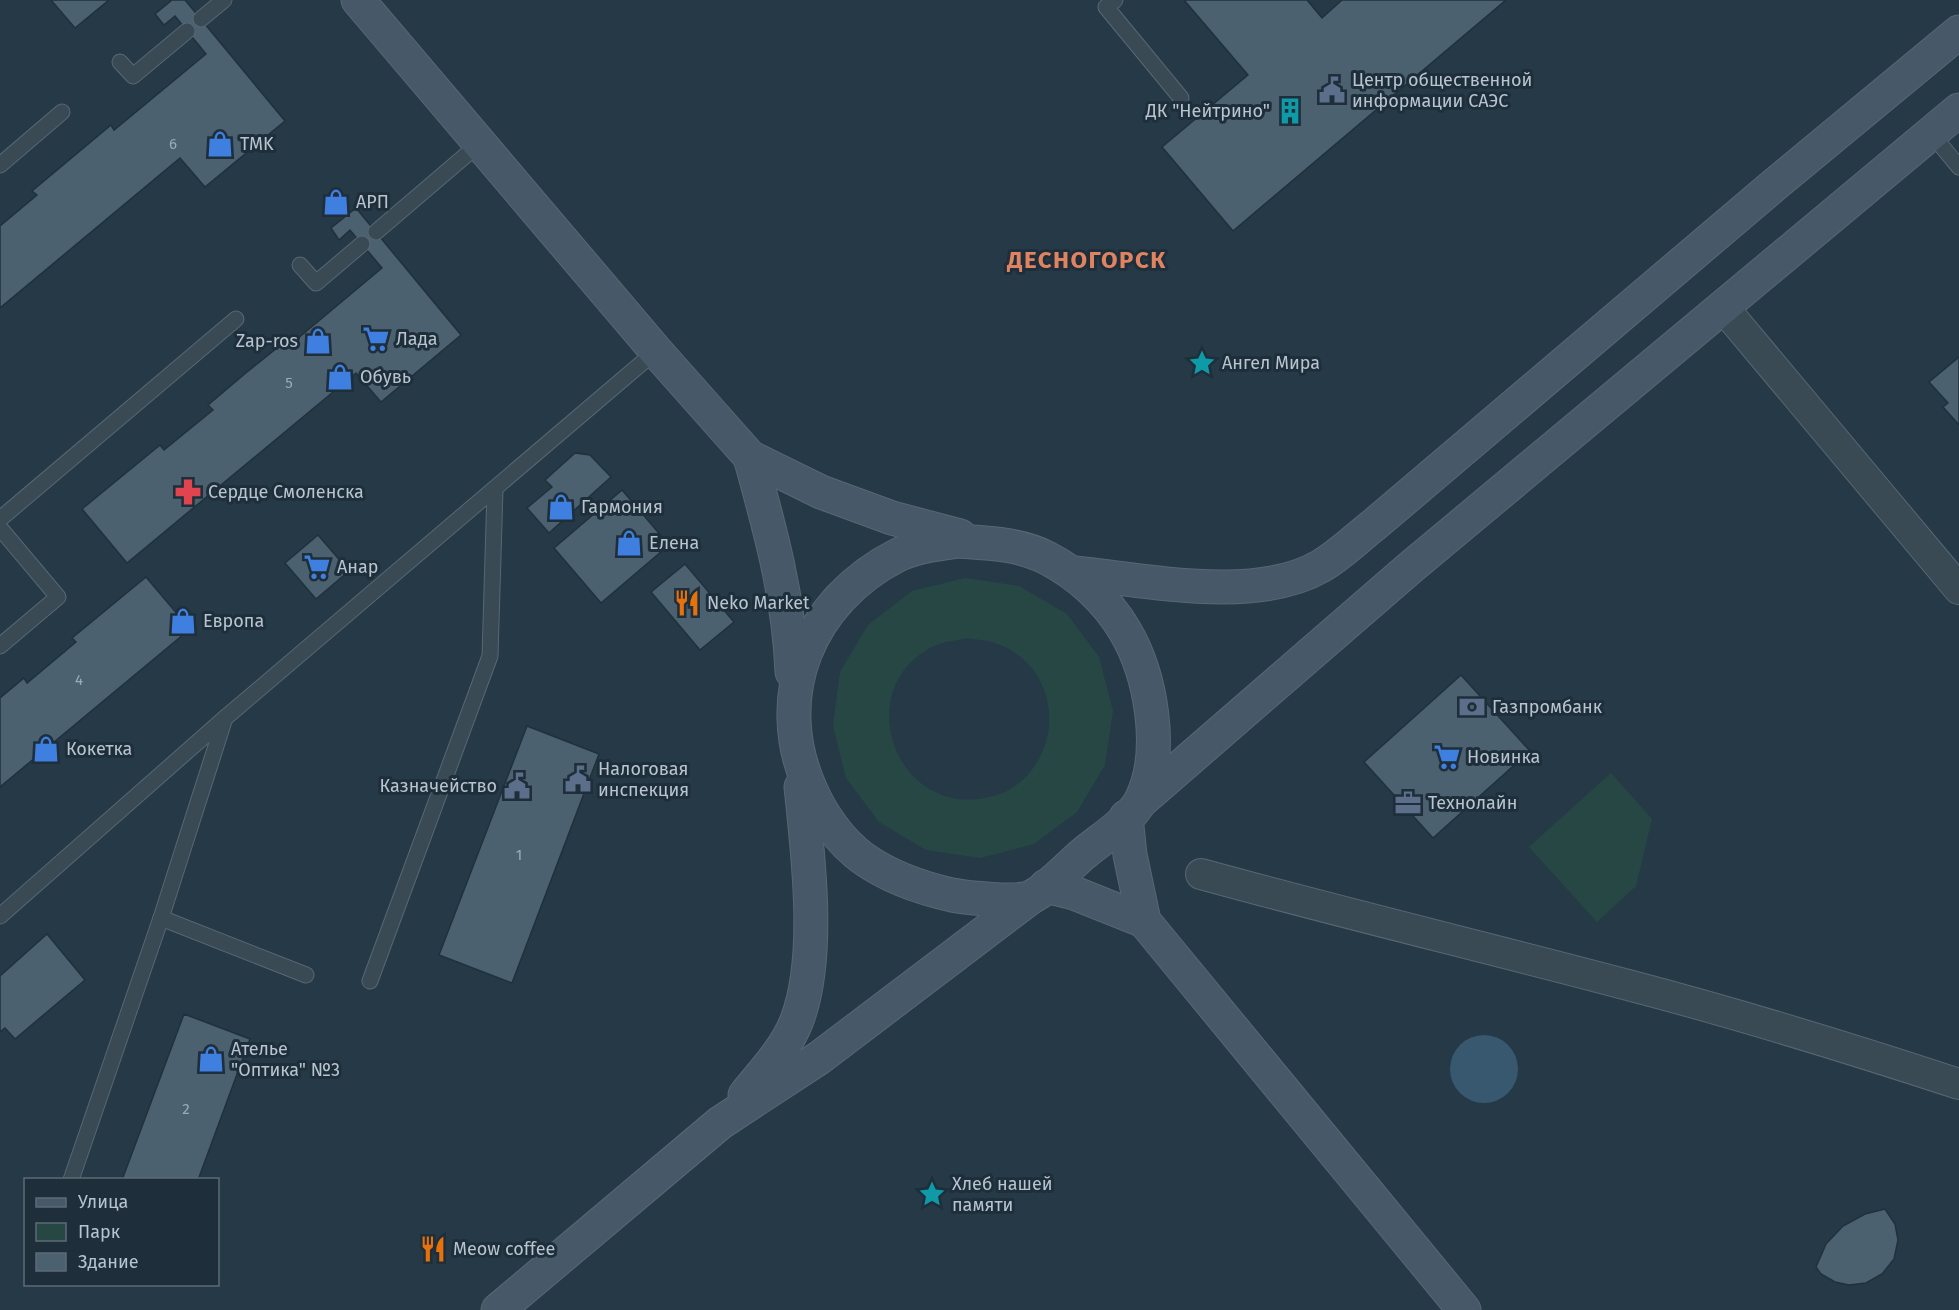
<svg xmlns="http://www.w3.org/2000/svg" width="1959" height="1310" viewBox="0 0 1959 1310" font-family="'Fira Sans',sans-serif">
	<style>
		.green { fill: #274745; fill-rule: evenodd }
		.water { fill: #37586e }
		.building { fill: #4b616f; stroke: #20313d; stroke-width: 1.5 }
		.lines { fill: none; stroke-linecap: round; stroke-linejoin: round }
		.lane-casing { stroke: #586773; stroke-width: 17 }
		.street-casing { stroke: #586773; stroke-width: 32 }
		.secondary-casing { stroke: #586773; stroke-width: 35 }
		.lane { stroke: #3a4a55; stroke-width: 15 }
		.street { stroke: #3a4a55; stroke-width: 30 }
		.secondary { stroke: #475969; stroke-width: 33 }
		.labels { text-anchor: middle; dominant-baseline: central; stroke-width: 6; stroke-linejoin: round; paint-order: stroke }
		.number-label { font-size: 15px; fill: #9dabb7 }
		.poi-label { font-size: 18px; fill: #b8c4cf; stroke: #1e2f3b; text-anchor: start }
		.district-label { font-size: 24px; font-weight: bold; letter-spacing: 1.5px; fill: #e08361; stroke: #1e2f3b }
	</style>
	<rect width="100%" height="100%" fill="#253946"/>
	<g class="green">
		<path d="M 965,578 L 1019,586 L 1067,614 L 1099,657 L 1113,711 L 1105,765 L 1077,812 L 1034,844 L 980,858 L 926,850 L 879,822 L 846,778 L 833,726 L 840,672 L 868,625 L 912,591 ZM 967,638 C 977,640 989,640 998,644 C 1048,663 1063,721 1036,764 C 1025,781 1009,793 990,797 C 894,820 848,685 936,645 C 945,641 957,641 967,638 Z"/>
		<polygon points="1611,773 1652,819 1636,886 1597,922 1529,847"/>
	</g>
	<circle class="water" cx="1484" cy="1069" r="34"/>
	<g class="building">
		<polygon points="51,0 109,0 75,28"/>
		<polygon points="172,0 185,0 285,121 205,187 180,158 0,308 0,226 37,195 32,191 111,125 114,130 206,54 175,16 164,25 155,14"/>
		<polygon points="1184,0 1307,0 1322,18 1342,0 1506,0 1233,231 1162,147 1248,75"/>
		<polygon points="356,208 461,335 381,402 356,373 127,563 82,509 160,445 164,450 213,410 208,405 247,372 287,340 291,344 382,268 350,230 339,240 331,228"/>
		<polygon points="1959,357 1959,425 1943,407 1948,403 1929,382"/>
		<polygon points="575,453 590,455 611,477 549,533 527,508 552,487 545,480"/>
		<polygon points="622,490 669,545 601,603 554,548"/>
		<polygon points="318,535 349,571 316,599 285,563"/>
		<polygon points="685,564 734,622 700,650 651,592"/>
		<polygon points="146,577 190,629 0,787 0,698 24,678 27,683 76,642 72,638"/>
		<polygon points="1461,675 1530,751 1433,838 1364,762"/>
		<polygon points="527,726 599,754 512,983 439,955"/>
		<polygon points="47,934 85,980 15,1039 5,1028 0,1032 0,976"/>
		<polygon points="184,1014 250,1039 198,1180 122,1180"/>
		<polygon points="1885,1209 1895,1224 1898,1240 1894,1259 1882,1274 1866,1283 1849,1285 1835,1282 1821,1274 1816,1267 1826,1244 1843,1226 1865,1214"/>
	</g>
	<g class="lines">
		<g class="lane-casing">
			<g id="lane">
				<polyline points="1115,0 1106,7 1181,98"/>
				<polyline points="201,19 224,0"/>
				<polyline points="120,62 133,76 187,31"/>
				<polyline points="1931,133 1959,167"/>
				<polyline points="0,165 62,112"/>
				<polyline points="376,232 479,144"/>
				<polyline points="300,265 316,283 362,244"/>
				<polyline points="0,519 236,319"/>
				<polyline points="0,528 58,597 0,646"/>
				<polyline points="0,916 225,718 656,351"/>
				<polyline points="161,918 306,975"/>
				<polyline points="370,981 490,656 495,490"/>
				<polyline points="71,1180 161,918 225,718"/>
			</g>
		</g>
		<g class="street-casing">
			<g id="street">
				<polyline points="1722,306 1959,589"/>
				<path d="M 1201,874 C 1342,913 1485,947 1628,985 C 1739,1014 1849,1048 1959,1084"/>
			</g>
		</g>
		<g class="secondary-casing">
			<g id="secondary">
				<polyline points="358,0 656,351 750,457 821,492 892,518 960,536"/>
				<path d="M 750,457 C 770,529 789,597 792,672"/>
				<path d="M 959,541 C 988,543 1020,544 1047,558 C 1078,574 1107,600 1125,631 C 1151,675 1165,752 1141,800 C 1130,821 1101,839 1083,854 C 1069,866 1047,890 1031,897 C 1018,903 967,898 952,895 C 921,888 891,878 864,859 C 840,842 821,814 810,788 C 769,695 809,600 898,555 C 917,546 939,544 959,541 Z"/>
				<path d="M 1074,573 C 1146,580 1256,604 1321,566 C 1340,555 1357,538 1375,524 L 1773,186 L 1959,32"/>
				<polyline points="1141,801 1411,567 1959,110"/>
				<polyline points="1126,817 1130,855 1144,921 1464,1310"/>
				<polyline points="1046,886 1074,893 1144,921"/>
				<path d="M 745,1095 C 764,1071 786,1049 797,1020 C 821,957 808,854 801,787"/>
				<polyline points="498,1310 720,1123 819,1058 1030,898"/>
			</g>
		</g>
		<use href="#lane" class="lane"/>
		<use href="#street" class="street"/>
		<use href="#secondary" class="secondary"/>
	</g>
	<defs>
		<g id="civic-bare" transform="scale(2.07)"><path d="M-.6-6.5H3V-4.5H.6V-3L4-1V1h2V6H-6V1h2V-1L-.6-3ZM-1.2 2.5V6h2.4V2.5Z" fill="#5c6f8a" stroke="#1e2f3b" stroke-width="2.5" paint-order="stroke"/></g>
		<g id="building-bare" transform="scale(2.07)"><path d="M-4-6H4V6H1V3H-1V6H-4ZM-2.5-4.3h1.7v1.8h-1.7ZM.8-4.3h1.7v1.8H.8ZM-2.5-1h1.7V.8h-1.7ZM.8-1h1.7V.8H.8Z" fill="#0f9aa8" stroke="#1e2f3b" stroke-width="2.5" paint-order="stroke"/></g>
		<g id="shop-bare" transform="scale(2.07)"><path d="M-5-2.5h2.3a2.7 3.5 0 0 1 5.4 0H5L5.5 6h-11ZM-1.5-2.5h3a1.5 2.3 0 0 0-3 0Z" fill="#3f7fe0" stroke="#1e2f3b" stroke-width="2.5" paint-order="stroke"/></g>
		<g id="supermarket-bare" transform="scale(2.07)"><path d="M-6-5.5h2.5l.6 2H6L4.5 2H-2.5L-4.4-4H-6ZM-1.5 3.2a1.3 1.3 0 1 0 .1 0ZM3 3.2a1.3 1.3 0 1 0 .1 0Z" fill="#3f7fe0" stroke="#1e2f3b" stroke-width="2.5" paint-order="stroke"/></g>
		<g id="sight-bare" transform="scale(2.07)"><path d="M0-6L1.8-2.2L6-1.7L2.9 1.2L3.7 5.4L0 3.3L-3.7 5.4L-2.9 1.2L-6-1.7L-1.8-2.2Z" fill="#0f9aa8" stroke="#1e2f3b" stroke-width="2.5" paint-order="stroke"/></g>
		<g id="pharmacy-bare" transform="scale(2.07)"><path d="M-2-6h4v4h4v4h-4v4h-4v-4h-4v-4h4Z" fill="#e0444e" stroke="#1e2f3b" stroke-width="2.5" paint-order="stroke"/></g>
		<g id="restaurant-bare" transform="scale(2.07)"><path d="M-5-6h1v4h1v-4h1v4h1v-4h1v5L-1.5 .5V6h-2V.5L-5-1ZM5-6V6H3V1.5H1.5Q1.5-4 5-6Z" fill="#e8710a" stroke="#1e2f3b" stroke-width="2.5" paint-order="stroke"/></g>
		<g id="bank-bare" transform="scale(2.07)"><path d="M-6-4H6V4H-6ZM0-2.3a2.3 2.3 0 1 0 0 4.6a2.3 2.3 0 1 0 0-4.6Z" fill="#5c6f8a" stroke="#1e2f3b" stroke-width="2.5" paint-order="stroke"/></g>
		<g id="office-bare" transform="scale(2.07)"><path d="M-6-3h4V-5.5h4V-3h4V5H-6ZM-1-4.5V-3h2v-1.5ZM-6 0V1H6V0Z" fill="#5c6f8a" stroke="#1e2f3b" stroke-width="2.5" paint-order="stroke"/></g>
	</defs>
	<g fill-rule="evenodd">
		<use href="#civic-bare" x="1332" y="90"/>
		<use href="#building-bare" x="1290" y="111"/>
		<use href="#shop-bare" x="220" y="144"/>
		<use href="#shop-bare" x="336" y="202"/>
		<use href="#supermarket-bare" x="376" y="339"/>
		<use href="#shop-bare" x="318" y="341"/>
		<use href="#sight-bare" x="1202" y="363"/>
		<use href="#shop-bare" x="340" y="377"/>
		<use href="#pharmacy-bare" x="188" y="492"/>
		<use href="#shop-bare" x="561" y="507"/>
		<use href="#shop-bare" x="629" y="543"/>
		<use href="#supermarket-bare" x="317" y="567"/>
		<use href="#restaurant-bare" x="687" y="603"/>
		<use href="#shop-bare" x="183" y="621"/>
		<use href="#bank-bare" x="1472" y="707"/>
		<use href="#shop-bare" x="46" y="749"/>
		<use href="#supermarket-bare" x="1447" y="757"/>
		<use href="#civic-bare" x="578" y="779"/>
		<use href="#civic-bare" x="517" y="786"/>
		<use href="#office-bare" x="1408" y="803"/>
		<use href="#shop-bare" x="211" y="1059"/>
		<use href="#sight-bare" x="932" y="1194"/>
		<use href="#restaurant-bare" x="433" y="1249"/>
	</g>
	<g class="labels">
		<g class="number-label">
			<text x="173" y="144">6</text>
			<text x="289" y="383">5</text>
			<text x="79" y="680">4</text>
			<text x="519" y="855">1</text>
			<text x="186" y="1109">2</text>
		</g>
		<g class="poi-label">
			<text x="1352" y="80">Центр общественной<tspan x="1352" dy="21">информации САЭС</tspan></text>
			<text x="1270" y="111" text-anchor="end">ДК "Нейтрино"</text>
			<text x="240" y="144">TMK</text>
			<text x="356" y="202">АРП</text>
			<text x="396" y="339">Лада</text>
			<text x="298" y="341" text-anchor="end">Zap-ros</text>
			<text x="1222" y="363">Ангел Мира</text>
			<text x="360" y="377">Обувь</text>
			<text x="208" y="492">Сердце Смоленска</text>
			<text x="581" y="507">Гармония</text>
			<text x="649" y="543">Елена</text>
			<text x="337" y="567">Анар</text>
			<text x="707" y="603">Neko Market</text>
			<text x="203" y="621">Европа</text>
			<text x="1492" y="707">Газпромбанк</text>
			<text x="66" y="749">Кокетка</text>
			<text x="1467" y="757">Новинка</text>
			<text x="598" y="769">Налоговая<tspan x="598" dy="21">инспекция</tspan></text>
			<text x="497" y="786" text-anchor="end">Казначейство</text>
			<text x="1428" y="803">Технолайн</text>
			<text x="231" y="1049">Ателье<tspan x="231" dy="21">"Оптика" №3</tspan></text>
			<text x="952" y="1184">Хлеб нашей<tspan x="952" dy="21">памяти</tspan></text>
			<text x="453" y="1249">Meow coffee</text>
		</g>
		<g class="district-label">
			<text x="1087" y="260">ДЕСНОГОРСК</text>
		</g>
	</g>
	<rect x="24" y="1178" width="195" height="108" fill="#1e2f3b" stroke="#5c6b76" stroke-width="1.5"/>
	<rect x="36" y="1198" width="30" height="9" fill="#475969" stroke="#5c6b76" stroke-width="1.5"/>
	<text x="78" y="1208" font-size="18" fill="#b8c4cf">Улица</text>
	<rect x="36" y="1223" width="30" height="18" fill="#274745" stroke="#5c6b76" stroke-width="1.5"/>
	<text x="78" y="1238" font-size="18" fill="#b8c4cf">Парк</text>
	<rect x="36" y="1253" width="30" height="18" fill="#4b616f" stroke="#5c6b76" stroke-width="1.5"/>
	<text x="78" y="1268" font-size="18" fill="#b8c4cf">Здание</text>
</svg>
